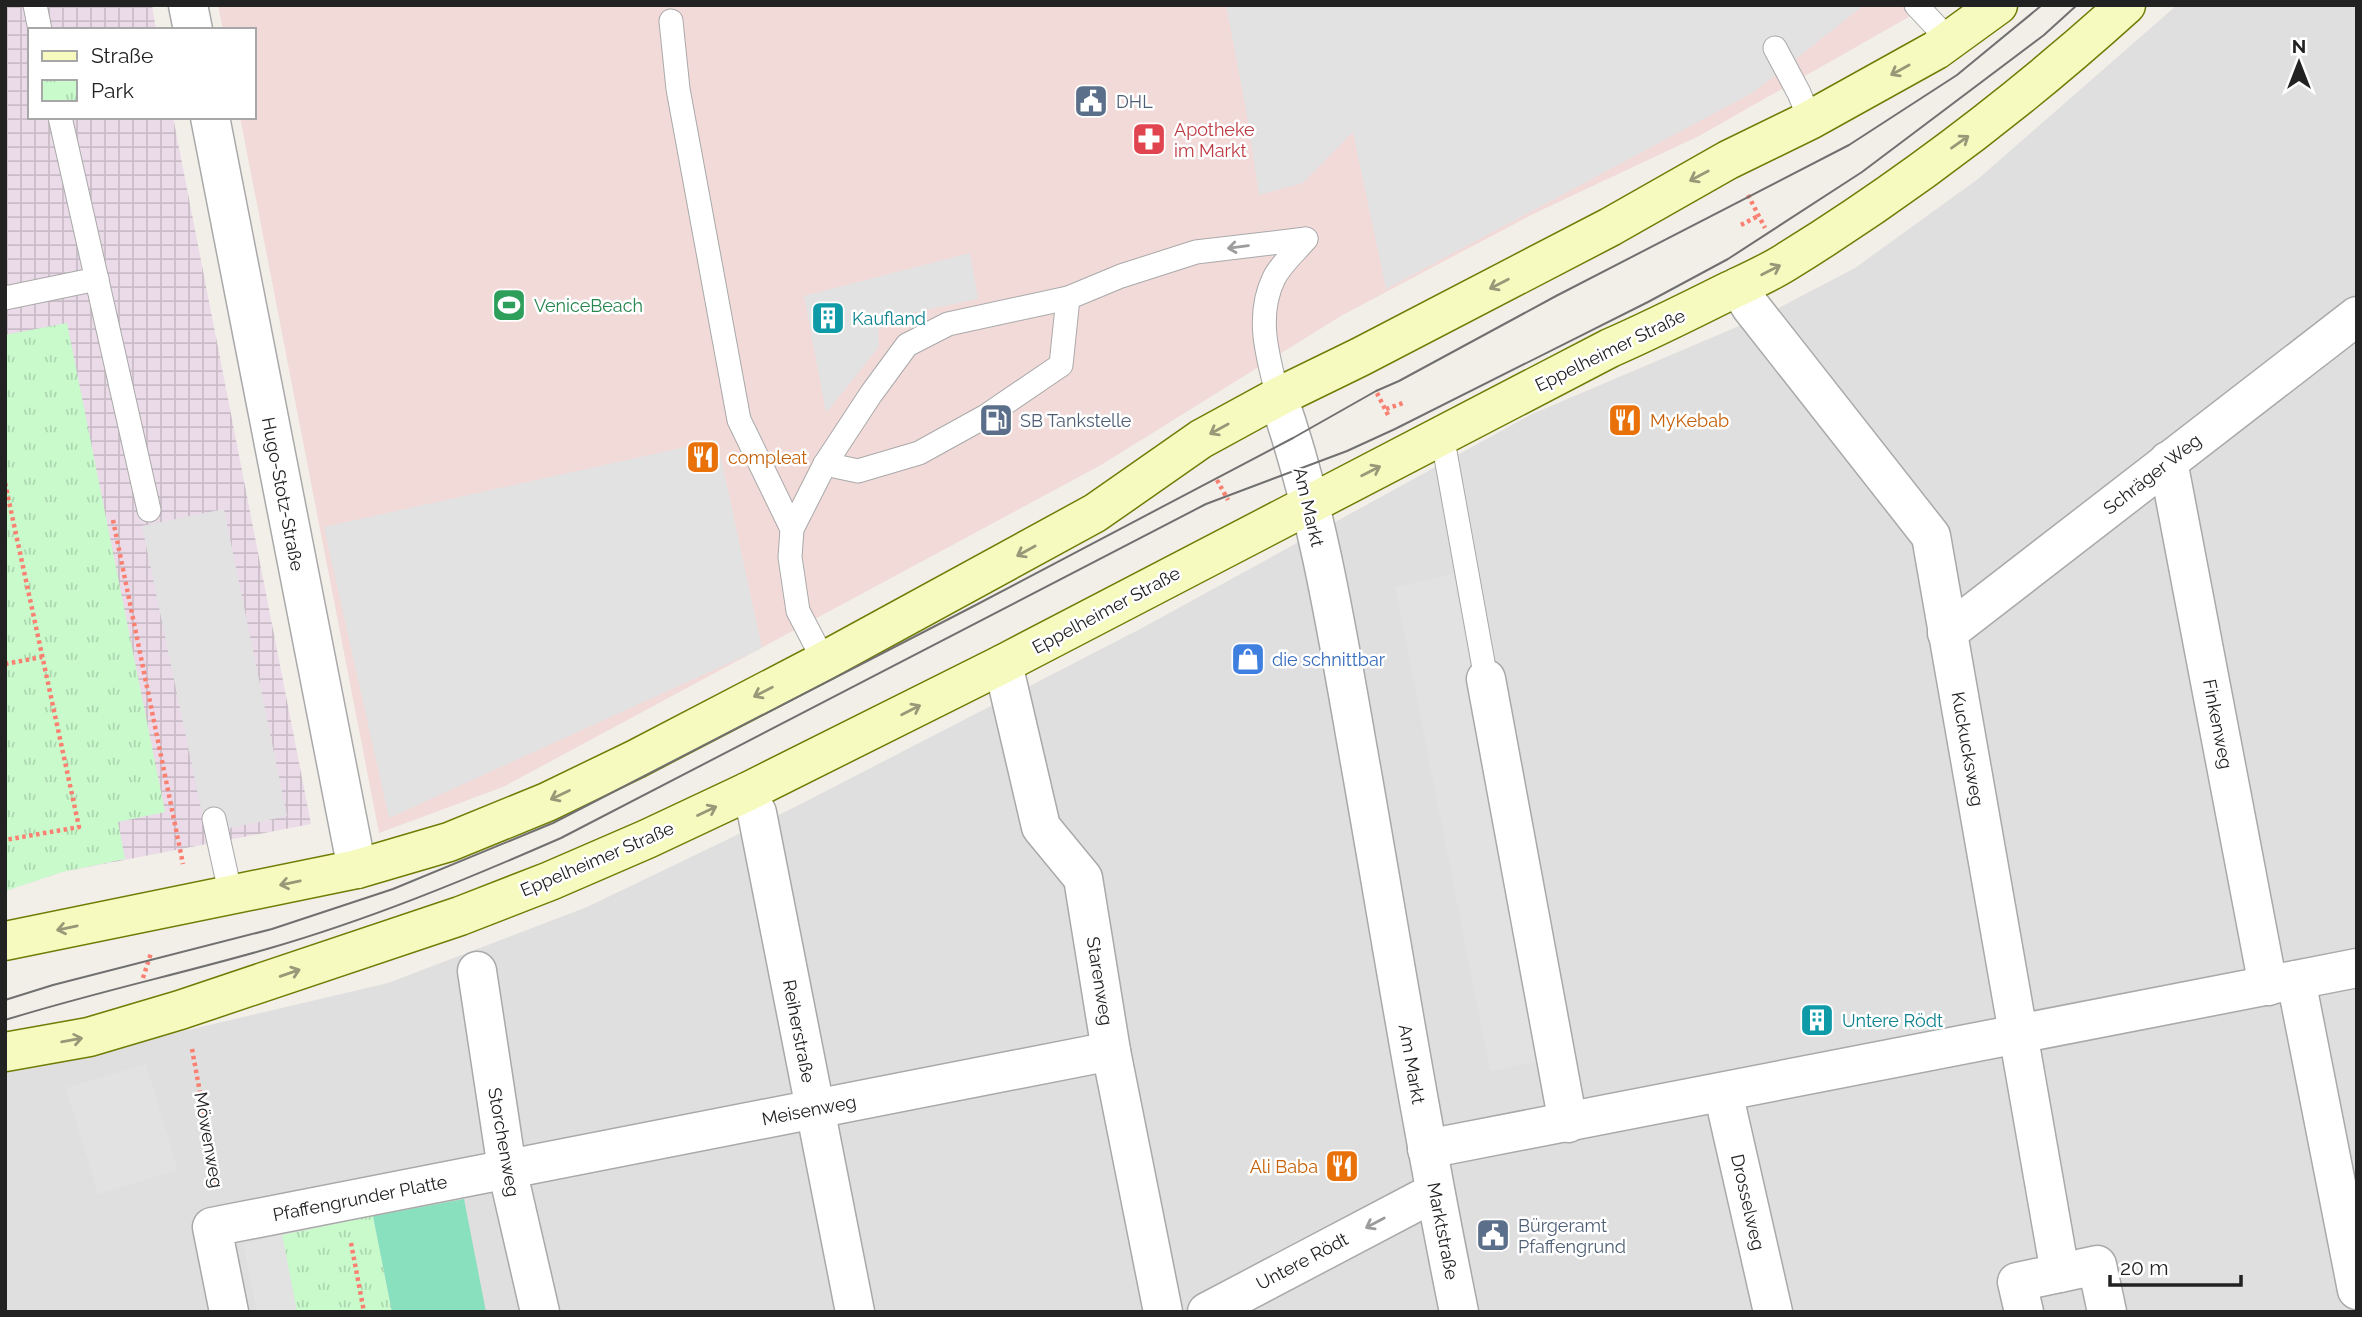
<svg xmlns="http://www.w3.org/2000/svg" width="2362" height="1317" viewBox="0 0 2362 1317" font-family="Raleway,sans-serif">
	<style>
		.residential { fill: #e0dfdf }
		.commercial { fill: #f2dad9 }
		.industrial { fill: url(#industrial-grid) }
		.park { fill: url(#park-tufts) }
		.pitch { fill: #88e0be }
		.parking { fill: #e2e2e2 }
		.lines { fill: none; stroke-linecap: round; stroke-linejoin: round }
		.lane-casing { stroke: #a9a9a9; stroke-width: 25 }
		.street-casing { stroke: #a9a9a9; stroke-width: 41 }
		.secondary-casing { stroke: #707d05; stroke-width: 41 }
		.path { stroke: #fa8072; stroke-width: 4.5; stroke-dasharray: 3.5 3.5; stroke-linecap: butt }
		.lane { stroke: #fff; stroke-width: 23 }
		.street { stroke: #fff; stroke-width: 38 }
		.secondary { stroke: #f7fabf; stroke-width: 38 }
		.tram { stroke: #707070; stroke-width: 2 }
		.oneway { stroke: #979978 }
		.oneway2 { stroke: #9c9c9c }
		.labels { text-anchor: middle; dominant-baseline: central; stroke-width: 5; stroke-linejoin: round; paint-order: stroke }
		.service-label { font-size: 18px; fill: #4e5e75; stroke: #fff; text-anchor: start }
		.health-label { font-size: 18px; fill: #be3a42; stroke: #fff; text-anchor: start }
		.leisure-label { font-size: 18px; fill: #27864d; stroke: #fff; text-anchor: start }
		.culture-label { font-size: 18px; fill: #0d838f; stroke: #fff; text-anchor: start }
		.street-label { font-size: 18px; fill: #222; stroke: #fff }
		.food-label { font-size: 18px; fill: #c56008; stroke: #fff; text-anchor: start }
		.shop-label { font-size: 18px; fill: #366cbe; stroke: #fff; text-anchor: start }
	</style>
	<defs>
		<pattern id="industrial-grid" width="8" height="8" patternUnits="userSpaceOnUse" patternTransform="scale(1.75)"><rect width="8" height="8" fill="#ebdbe8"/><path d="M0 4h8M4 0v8" fill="none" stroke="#c9bcc7"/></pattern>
		<pattern id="park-tufts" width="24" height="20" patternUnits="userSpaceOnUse" patternTransform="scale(1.75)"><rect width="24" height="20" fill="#c8facc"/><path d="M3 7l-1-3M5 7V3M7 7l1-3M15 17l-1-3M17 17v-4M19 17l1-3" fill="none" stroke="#acd6af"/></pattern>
	</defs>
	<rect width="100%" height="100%" fill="#f2efe9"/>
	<polygon class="residential" points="2177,5 2357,5 2357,1312 5,1312 5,1073 388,983 587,907 793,808 1142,628 1532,414 1765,315 1855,268 1978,179"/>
	<polygon class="commercial" points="218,5 1930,5 1699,136 1531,215 1341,316 1101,465 503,787 379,833 240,117 254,117 254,30 223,30"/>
	<polygon class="industrial" points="5,5 152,5 156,30 30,30 30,117 173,117 311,824 62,872 5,891"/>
	<g class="park">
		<polygon points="67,323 165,812 118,822 125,859 62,872 5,891 5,335"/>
		<polygon points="373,1216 392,1312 297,1312 282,1235"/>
	</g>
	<polygon class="pitch" points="464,1199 486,1312 392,1312 373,1216"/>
	<g class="parking">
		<polygon points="1226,5 1864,5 1754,92 1386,289 1353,132 1303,183 1259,195 1246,109"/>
		<polygon points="970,253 978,299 878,320 879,347 826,413 804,296"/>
		<polygon points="717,440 762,648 389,818 324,527"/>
		<polygon points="224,509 287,816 206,833 142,526"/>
		<polygon points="1453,574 1547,1060 1490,1071 1395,587"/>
		<polygon points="146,1064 178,1170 98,1194 66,1088"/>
		<polygon points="282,1235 297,1312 257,1312 243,1244"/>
	</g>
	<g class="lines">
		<g class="lane-casing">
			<g id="lane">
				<polyline points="35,5 40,30"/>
				<polyline points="1916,5 1949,40"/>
				<polyline points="671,21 678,89 739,420 792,529"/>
				<polyline points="1775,48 1799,93 1810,120"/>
				<polyline points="60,117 149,510"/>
				<polyline points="5,298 97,279"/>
				<path d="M 1278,397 C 1268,357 1255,317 1274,278 C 1281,264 1296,251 1306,239"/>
				<polyline points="1442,435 1486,679"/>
				<polyline points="825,464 858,471 919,453 986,416 1061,365 1068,298"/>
				<polyline points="824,661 798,611 790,557 792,529 825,464 871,394 907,345 948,324 1068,298 1121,276 1196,252 1306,239"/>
				<polyline points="214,819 231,896"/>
			</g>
		</g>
		<g class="street-casing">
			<g id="street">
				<polyline points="188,5 193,30"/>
				<polyline points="210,117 357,869"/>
				<polyline points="1738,287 1751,307 1931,536 2060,1273 2017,1282 2024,1312"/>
				<path d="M 1278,397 C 1321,520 1340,651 1363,779 C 1394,957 1423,1135 1459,1312"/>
				<polyline points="2168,461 2268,986"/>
				<polyline points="1947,633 2357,316"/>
				<polyline points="1003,664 1041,827 1083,878 1111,1051 1163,1312"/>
				<polyline points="1486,679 1568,1123"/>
				<polyline points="747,792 757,813 855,1312"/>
				<polyline points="477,971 507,1169 540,1312"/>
				<polyline points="2296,980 2357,1290"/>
				<polyline points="1723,1092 1773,1312"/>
				<polyline points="1427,1149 2357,968"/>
				<polyline points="2060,1273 2097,1265 2107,1312"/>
				<polyline points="229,1312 212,1227 1111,1051"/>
				<polyline points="1207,1312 1435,1192"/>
			</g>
		</g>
		<g class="secondary-casing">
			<g id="secondary">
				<polyline points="5,941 357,869 449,842 547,802 636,759 824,661 1095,513 1201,439 1278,397 1360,357 1610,227 1728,160 1810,120 1936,50 1998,5"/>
				<path d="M 5,1052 L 89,1037 L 180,1010 L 460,916 L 550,881 L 647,839 L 747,792 L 1003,664 L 1610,348 C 1649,331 1687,312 1725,293 C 1746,283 1767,274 1786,262 C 1907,187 2021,100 2126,5"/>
			</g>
		</g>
		<g class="path">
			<polyline points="1748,195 1765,228"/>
			<polyline points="1741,225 1758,216"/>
			<polyline points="1377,393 1389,417"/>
			<polyline points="1386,409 1403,403"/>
			<polyline points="1217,480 1228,500"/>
			<polyline points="5,483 79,827 5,840"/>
			<polyline points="113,520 183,864"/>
			<polyline points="5,664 42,657"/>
			<polyline points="143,978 151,953"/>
			<polyline points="192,1049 217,1185"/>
			<polyline points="351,1243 364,1312"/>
		</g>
		<use href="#lane" class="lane"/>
		<use href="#street" class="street"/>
		<use href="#secondary" class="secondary"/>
		<g class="tram">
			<polyline points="5,1000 53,985 272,929 393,889 553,823 972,607 1293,438 1376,391 1399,381 1556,296 1849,145 1957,75 2042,5"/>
			<path d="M 5,1020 C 92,993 180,974 267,949 C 368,920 465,880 561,838 L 1206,504 L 1347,451 L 1395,429 L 1648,302 L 1728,259 L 1862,172 L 2044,35 L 2077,5"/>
		</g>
	</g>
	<defs><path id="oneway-shaft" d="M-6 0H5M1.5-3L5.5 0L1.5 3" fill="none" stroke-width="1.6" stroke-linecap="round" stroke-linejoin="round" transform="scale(1.75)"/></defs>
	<g class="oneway">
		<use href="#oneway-shaft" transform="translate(1900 70) rotate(151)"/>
		<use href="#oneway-shaft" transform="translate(1960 142) rotate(-35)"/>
		<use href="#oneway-shaft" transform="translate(1699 176) rotate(152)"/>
		<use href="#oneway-shaft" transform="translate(1771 270) rotate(-27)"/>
		<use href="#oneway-shaft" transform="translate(1499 284) rotate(153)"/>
		<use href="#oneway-shaft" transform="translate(1219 429) rotate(151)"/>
		<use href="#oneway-shaft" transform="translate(1371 471) rotate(-27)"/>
		<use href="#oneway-shaft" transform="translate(1026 551) rotate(151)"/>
		<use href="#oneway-shaft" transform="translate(763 692) rotate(153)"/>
		<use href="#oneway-shaft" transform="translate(911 710) rotate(-27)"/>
		<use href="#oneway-shaft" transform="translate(560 795) rotate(154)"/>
		<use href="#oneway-shaft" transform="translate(707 811) rotate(-25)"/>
		<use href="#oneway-shaft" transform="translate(290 883) rotate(168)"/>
		<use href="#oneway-shaft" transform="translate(67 928) rotate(168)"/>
		<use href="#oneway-shaft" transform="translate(290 973) rotate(-19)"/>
		<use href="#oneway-shaft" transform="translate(72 1040) rotate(-10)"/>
	</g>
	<g class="oneway2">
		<use href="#oneway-shaft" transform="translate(1238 247) rotate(173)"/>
		<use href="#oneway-shaft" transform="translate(1375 1223) rotate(152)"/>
	</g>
	<defs>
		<g id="civic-square" transform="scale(1.75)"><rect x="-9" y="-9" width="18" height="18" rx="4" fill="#5c6f8a" stroke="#fff"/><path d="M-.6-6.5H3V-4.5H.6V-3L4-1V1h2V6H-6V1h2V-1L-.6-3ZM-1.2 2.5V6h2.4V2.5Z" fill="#fff"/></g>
		<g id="pharmacy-square" transform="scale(1.75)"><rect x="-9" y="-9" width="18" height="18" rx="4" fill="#e0444e" stroke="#fff"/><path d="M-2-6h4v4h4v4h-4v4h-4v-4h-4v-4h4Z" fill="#fff"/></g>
		<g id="stadium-square" transform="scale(1.75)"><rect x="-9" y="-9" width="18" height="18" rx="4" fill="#2e9e5b" stroke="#fff"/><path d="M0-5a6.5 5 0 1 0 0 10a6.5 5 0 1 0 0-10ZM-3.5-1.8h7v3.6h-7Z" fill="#fff"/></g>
		<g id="building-square" transform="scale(1.75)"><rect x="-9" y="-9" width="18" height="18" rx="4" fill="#0f9aa8" stroke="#fff"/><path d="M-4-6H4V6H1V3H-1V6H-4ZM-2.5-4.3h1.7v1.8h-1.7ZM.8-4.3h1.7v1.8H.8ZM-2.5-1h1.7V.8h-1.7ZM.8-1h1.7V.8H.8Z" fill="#fff"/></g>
		<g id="fuel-square" transform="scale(1.75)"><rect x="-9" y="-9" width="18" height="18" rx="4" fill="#5c6f8a" stroke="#fff"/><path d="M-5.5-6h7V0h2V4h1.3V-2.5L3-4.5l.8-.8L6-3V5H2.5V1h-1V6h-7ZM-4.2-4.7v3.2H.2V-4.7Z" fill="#fff"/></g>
		<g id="restaurant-square" transform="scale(1.75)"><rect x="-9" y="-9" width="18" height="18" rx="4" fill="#e8710a" stroke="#fff"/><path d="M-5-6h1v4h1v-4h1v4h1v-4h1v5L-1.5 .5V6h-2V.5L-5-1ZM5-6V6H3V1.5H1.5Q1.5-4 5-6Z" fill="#fff"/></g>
		<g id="shop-square" transform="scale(1.75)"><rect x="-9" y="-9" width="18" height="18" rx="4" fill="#3f7fe0" stroke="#fff"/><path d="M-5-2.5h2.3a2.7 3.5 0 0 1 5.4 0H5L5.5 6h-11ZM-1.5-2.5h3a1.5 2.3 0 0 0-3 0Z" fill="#fff"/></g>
	</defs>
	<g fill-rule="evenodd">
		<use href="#civic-square" x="1091" y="101"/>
		<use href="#pharmacy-square" x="1149" y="139"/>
		<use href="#stadium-square" x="509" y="305"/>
		<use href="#building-square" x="828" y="318"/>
		<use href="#fuel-square" x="996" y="420"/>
		<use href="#restaurant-square" x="1625" y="420"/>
		<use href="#restaurant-square" x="703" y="457"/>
		<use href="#shop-square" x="1248" y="659"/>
		<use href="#building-square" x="1817" y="1020"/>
		<use href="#restaurant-square" x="1342" y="1166"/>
		<use href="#civic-square" x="1493" y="1235"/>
	</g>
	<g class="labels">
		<g class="service-label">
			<text x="1116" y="101">DHL</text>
			<text x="1020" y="420">SB Tankstelle</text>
			<text x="1518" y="1225">Bürgeramt<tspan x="1518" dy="21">Pfaffengrund</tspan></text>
		</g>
		<g class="health-label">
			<text x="1174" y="129">Apotheke<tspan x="1174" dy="21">im Markt</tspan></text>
		</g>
		<g class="leisure-label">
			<text x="534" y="305">VeniceBeach</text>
		</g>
		<g class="culture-label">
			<text x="852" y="318">Kaufland</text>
			<text x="1842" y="1020">Untere Rödt</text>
		</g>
		<g class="street-label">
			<text transform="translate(1610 350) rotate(-26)">Eppelheimer Straße</text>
			<text transform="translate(2152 474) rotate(-38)">Schräger Weg</text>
			<text transform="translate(283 494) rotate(79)">Hugo-Stotz-Straße</text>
			<text transform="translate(1309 507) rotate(77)">Am Markt</text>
			<text transform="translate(1106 610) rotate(-28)">Eppelheimer Straße</text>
			<text transform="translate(2218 724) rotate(79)">Finkenweg</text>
			<text transform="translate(1968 749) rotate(80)">Kuckucksweg</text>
			<text transform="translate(597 859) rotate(-23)">Eppelheimer Straße</text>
			<text transform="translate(1100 981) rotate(81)">Starenweg</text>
			<text transform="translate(799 1031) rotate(79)">Reiherstraße</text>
			<text transform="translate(1412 1064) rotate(80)">Am Markt</text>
			<text transform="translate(809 1110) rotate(-11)">Meisenweg</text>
			<text transform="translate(209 1140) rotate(80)">Möwenweg</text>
			<text transform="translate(504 1142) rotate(80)">Storchenweg</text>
			<text transform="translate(360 1198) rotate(-11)">Pfaffengrunder Platte</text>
			<text transform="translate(1748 1202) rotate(77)">Drosselweg</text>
			<text transform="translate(1443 1231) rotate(79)">Marktstraße</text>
			<text transform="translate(1302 1261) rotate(-28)">Untere Rödt</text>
		</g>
		<g class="food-label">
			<text x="1650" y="420">MyKebab</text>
			<text x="728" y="457">compleat</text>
			<text x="1318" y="1166" text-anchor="end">Ali Baba</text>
		</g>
		<g class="shop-label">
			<text x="1272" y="659">die schnittbar</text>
		</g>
	</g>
	<rect width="2362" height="1317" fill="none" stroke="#222222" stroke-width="14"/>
	<rect x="28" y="28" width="228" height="91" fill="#ffffff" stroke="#a7a7a7" stroke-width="2"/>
	<rect x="42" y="51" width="35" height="10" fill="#f7fabf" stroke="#a7a7a7" stroke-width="2"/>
	<text x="91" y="63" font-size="21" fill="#222222">Straße</text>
	<rect x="42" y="80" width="35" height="21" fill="url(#park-tufts)" stroke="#a7a7a7" stroke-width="2"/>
	<text x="91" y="98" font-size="21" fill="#222222">Park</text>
	<g transform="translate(2299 63)" stroke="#ffffff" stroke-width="5" paint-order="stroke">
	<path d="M0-5L12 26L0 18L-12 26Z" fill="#222222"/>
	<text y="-10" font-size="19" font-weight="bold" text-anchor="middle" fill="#222222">N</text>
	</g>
	<path d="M2110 1275v10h131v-10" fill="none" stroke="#222222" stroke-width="3.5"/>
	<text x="2120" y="1275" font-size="21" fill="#222222" stroke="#ffffff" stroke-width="5" paint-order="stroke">20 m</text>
</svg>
